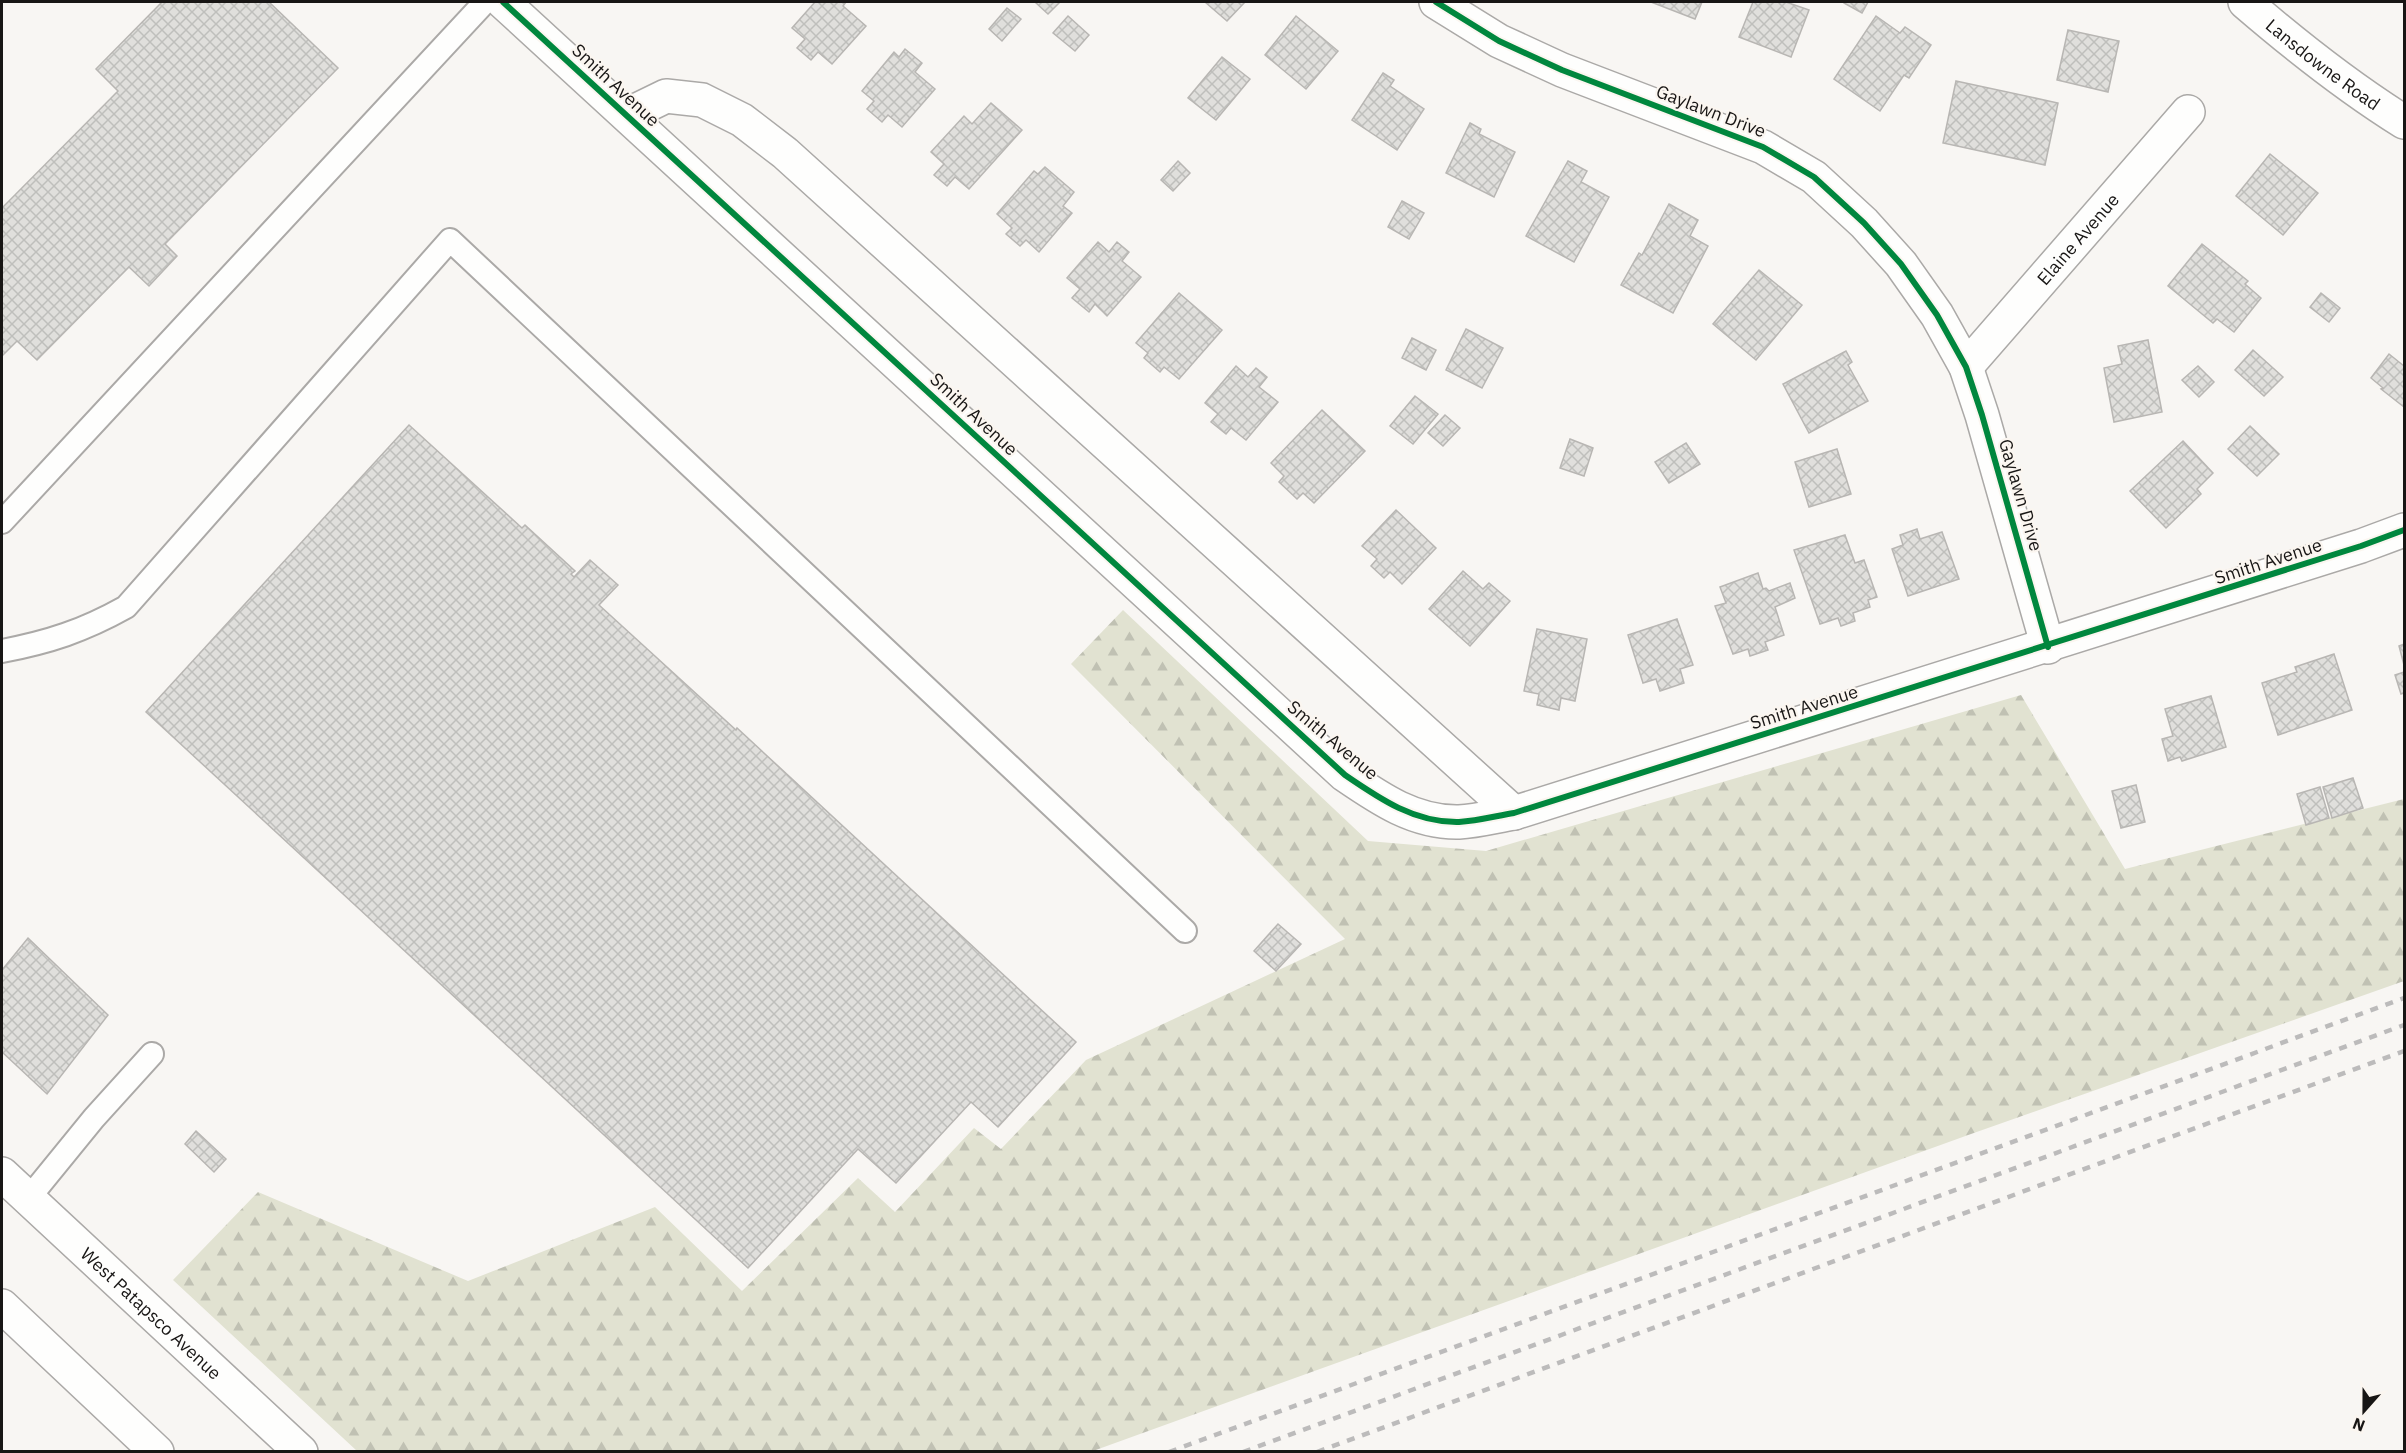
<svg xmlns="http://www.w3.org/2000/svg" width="2406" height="1453" viewBox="0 0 2406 1453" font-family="'IBM Plex Sans',sans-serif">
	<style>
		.forest { fill: url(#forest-firs) }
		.building { fill: url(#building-cross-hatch); stroke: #b8b6b3; stroke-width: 1.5 }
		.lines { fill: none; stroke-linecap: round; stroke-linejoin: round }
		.lane-casing { stroke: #aba9a7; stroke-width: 26 }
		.street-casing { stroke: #aba9a7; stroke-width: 36 }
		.secondary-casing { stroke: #aba9a7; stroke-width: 36 }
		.primary-casing { stroke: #aba9a7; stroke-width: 36 }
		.lane { stroke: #fefefd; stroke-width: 22 }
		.street { stroke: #fefefd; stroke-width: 33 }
		.secondary { stroke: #fefefd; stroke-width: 33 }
		.primary { stroke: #fefefd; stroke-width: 33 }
		.rail { stroke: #bcbbbb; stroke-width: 4.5; stroke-dasharray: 8 8; stroke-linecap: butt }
		.cycleway-casing { stroke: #fbf6f0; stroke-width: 10 }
		.cycleway { stroke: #00873e; stroke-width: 6 }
		.labels { text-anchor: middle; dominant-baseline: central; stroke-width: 4.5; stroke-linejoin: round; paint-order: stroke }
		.street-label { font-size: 18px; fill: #181615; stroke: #fbf6f0 }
	</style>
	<defs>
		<pattern id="forest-firs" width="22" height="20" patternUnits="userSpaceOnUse" patternTransform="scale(1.5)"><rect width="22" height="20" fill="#e1e2d1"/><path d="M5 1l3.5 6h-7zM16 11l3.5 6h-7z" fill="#c0c1b3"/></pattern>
		<pattern id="building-cross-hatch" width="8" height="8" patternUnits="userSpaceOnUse" patternTransform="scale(1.5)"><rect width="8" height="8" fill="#e0dfdc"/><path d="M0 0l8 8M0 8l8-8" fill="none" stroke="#bfbfbc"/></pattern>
	</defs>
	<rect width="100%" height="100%" fill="#f8f6f3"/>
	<polygon class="forest" points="1123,610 1368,841 1486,851 2021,695 2125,869 2404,799 2404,981 1971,1134 1093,1451 357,1451 173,1280 258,1192 468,1281 655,1207 742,1291 858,1178 895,1212 974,1128 1001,1149 1086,1060 1345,939 1071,664"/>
	<g class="building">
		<polygon points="162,2 269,2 338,68 165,244 177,256 149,286 129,267 37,360 17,341 2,356 2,208 118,91 96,69"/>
		<polygon points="815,2 846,2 843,6 866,26 832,64 818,52 811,60 797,48 805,39 792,28"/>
		<polygon points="1035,2 1060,2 1048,14"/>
		<polygon points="1205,2 1245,2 1227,21"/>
		<polygon points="1651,2 1702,2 1695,19"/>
		<polygon points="1753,2 1786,2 1809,10 1791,57 1739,37"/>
		<polygon points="1844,2 1868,2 1862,13 1844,3"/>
		<polygon points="1007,8 1021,19 1002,41 989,29"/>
		<polygon points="1068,16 1089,35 1075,51 1053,33"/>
		<polygon points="1296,16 1338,51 1306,89 1265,55"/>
		<polygon points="1876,16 1900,33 1905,27 1931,45 1909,78 1904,75 1880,111 1834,79"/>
		<polygon points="2068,30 2119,41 2108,92 2057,80"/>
		<polygon points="905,49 922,63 915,72 935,89 902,127 888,115 882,122 867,109 874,101 862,91 894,52 899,57"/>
		<polygon points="1222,57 1250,79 1216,120 1188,98"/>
		<polygon points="1383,73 1394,80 1390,86 1424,109 1397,150 1352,120"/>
		<polygon points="1956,81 2058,103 2045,165 1943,143"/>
		<polygon points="991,103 1022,130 969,189 955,177 947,186 934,175 944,164 931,152 964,116 972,124"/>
		<polygon points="1470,123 1481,129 1479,134 1515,152 1494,197 1446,173"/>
		<polygon points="2270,154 2318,193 2283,235 2236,196"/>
		<polygon points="1178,161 1190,173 1173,191 1161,180"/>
		<polygon points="1568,161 1587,171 1581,182 1609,197 1574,262 1526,236"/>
		<polygon points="1045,167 1074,192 1063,206 1072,213 1039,252 1026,240 1020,246 1006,234 1012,228 997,214 1034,171 1038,174"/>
		<polygon points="1402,201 1424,213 1409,239 1388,227"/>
		<polygon points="1669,204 1698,220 1690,236 1708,246 1673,313 1621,285 1639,253 1642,255"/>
		<polygon points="1098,242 1109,252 1117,242 1129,252 1122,261 1141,277 1107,316 1095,304 1089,312 1072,298 1080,289 1067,278"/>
		<polygon points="2202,244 2248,281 2245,284 2261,298 2234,332 2217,319 2213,323 2168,286"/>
		<polygon points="1759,270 1802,305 1756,360 1713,324"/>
		<polygon points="1179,293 1222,330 1179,379 1164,367 1160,372 1144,358 1148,353 1136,343"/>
		<polygon points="2321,293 2340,308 2329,322 2310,307"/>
		<polygon points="1466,329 1503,348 1482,388 1446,370"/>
		<polygon points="1412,338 1436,350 1426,370 1402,358"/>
		<polygon points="2148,340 2162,412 2114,422 2104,368 2122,364 2118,346"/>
		<polygon points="2253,350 2283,377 2264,396 2235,370"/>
		<polygon points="1846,351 1852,362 1848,365 1868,401 1809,433 1783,384"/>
		<polygon points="2389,354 2404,366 2404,407 2381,389 2383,388 2371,378"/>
		<polygon points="1236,366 1248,377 1256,368 1267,377 1259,387 1278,402 1246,440 1231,428 1226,434 1211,422 1218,414 1205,403"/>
		<polygon points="2198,366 2214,382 2199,397 2182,380"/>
		<polygon points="1415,396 1438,414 1413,444 1390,426"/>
		<polygon points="1322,410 1365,451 1314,503 1303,493 1297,499 1279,482 1284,476 1271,463"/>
		<polygon points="1445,415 1460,428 1443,446 1428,433"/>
		<polygon points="409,425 522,528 525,525 575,571 571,574 574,577 590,560 618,585 599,605 736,730 737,728 1076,1042 998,1127 971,1102 896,1183 858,1149 748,1268 146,712"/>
		<polygon points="2250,426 2279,454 2257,476 2228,449"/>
		<polygon points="1570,439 1593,448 1584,476 1560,468"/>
		<polygon points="2183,441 2213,473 2197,489 2201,494 2166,528 2130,491"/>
		<polygon points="1686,443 1700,464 1669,483 1655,462"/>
		<polygon points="1837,449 1851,494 1809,507 1795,462"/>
		<polygon points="1396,510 1436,548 1402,584 1390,572 1384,578 1371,566 1377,559 1362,546"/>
		<polygon points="1917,529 1920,539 1942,532 1959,579 1908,596 1892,549 1903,545 1900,535"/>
		<polygon points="1845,535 1855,563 1864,560 1877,597 1868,600 1870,607 1853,613 1855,621 1841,626 1838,618 1820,624 1794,550"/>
		<polygon points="1463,571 1483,589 1489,583 1510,601 1470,646 1429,609"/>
		<polygon points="1758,573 1763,589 1766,588 1769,591 1790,583 1795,598 1775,607 1784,635 1765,642 1768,650 1750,656 1748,649 1733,654 1715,606 1726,603 1720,587"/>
		<polygon points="1677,619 1693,665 1680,669 1684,683 1660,691 1656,679 1643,683 1628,635"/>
		<polygon points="1537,629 1587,639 1575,701 1561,698 1559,710 1537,705 1539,694 1524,691"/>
		<polygon points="2404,644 2404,665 2399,646"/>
		<polygon points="2334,654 2352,710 2278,735 2262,683 2297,672 2295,667"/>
		<polygon points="2404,672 2404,693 2401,694 2395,675"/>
		<polygon points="2211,696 2226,747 2182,761 2180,757 2168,761 2162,739 2173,736 2165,709"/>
		<polygon points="2353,778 2363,808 2332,818 2323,787"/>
		<polygon points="2136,785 2145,822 2121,828 2112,791"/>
		<polygon points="2320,787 2329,818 2306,825 2297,794"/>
		<polygon points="1278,924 1301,944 1276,971 1254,951"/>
		<polygon points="28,938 108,1015 47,1094 2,1052 2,970"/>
		<polygon points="196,1131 226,1159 214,1172 185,1144"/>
	</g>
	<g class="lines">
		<g class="lane-casing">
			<g id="lane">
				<polyline points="2,522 485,2"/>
				<path d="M 2,651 C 49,642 83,631 126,607 L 450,240 L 1185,931"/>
				<polyline points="28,1199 94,1118 152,1054"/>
			</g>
		</g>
		<g class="street-casing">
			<g id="street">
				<path d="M 503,2 L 1345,775 C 1380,799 1415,823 1459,822 C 1477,821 1496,816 1514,813 L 2361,546 L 2404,530"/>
				<polyline points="1436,2 1499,41 1562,70 1763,147 1814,177 1864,223 1901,264 1937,315 1966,367 1982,415 2048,647"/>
				<polyline points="627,115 666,96 702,100 742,120 785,153 1514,813"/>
				<path id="s1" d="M 1966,367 L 2188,112"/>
			</g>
		</g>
		<g class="secondary-casing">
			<g id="secondary">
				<path id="s2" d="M 2245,2 C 2295,45 2348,87 2404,122"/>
			</g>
		</g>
		<g class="primary-casing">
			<g id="primary">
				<path id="s3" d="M 2,1174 L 301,1452"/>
				<polyline points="2,1306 157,1452"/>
			</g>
		</g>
		<use href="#lane" class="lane"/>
		<use href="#street" class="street"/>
		<use href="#secondary" class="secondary"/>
		<use href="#primary" class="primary"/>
		<g class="rail">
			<polyline points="1169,1452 2404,998"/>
			<polyline points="1243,1452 2404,1025"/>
			<polyline points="1317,1452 2404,1051"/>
		</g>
		<g class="cycleway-casing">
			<g id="cycleway">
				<path d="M 503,2 L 1345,775 C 1380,799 1415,823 1459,822 C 1477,821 1496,816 1514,813 L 2361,546 L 2404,530"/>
				<polyline points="1436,2 1499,41 1562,70 1763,147 1814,177 1864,223 1901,264 1937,315 1966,367 1982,415 2048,647"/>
			</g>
		</g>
		<use href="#cycleway" class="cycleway"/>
	</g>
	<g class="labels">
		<g class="street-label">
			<text stroke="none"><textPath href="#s2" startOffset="100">Lansdowne Road</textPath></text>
			<text transform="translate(616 85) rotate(43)">Smith Avenue</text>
			<text transform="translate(1711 111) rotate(21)">Gaylawn Drive</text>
			<text stroke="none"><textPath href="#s1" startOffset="170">Elaine Avenue</textPath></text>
			<text transform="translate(974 414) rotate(43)">Smith Avenue</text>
			<text transform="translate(2021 495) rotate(74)">Gaylawn Drive</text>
			<text transform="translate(2268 561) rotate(-18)">Smith Avenue</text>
			<text transform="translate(1804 707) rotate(-17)">Smith Avenue</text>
			<text transform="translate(1333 740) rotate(40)">Smith Avenue</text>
			<text stroke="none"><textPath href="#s3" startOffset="204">West Patapsco Avenue</textPath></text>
		</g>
	</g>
	<rect width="2406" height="1453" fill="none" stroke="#181615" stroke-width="6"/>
	<g transform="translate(2364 1411) rotate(201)" stroke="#fbf6f0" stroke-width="4.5" paint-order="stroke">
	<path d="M0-4.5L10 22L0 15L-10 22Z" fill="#181615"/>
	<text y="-9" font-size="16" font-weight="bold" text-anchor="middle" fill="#181615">N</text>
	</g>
</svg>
